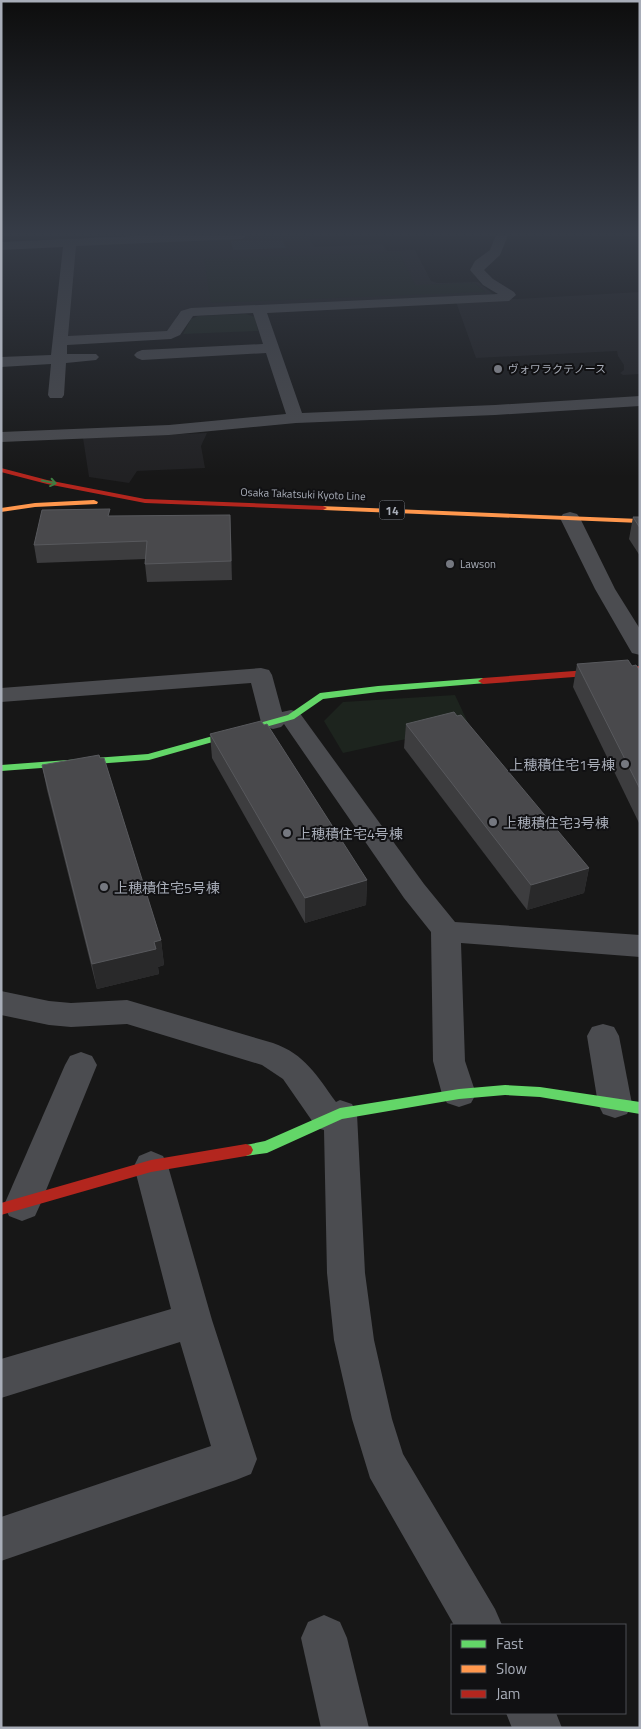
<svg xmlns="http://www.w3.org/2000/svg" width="641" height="1729" viewBox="0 0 641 1729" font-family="'Titillium Web','Noto Sans JP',sans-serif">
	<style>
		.built { fill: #212123 }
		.green { fill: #1d241e }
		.water { fill: #2a3239 }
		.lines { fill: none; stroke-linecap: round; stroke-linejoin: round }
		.street { fill: #4b4c50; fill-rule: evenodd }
		.fast { fill: #63d668; fill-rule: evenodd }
		.slow { fill: #ff974d; fill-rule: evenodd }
		.jam { fill: #b3261e; fill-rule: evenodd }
		.wall { fill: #3d3d3f }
		.shaded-wall { fill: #29292a }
		.building { fill: #49494c; stroke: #58595d }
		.oneway { stroke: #3e7d42 }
		.poi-dot { fill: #757880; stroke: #111113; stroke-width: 2 }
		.labels { text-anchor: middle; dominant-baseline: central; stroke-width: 4; stroke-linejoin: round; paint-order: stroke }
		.far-poi-label { font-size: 11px; fill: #a8adb8; stroke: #111113; text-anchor: start }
		.far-street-label { font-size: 11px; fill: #a8adb8; stroke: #111113 }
		.shield { fill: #111113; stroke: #7b7e86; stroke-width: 1 }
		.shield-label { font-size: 12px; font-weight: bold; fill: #a8adb8 }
		.poi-label { font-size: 14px; fill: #a8adb8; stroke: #111113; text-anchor: start }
	</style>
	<rect width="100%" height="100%" fill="#171717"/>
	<g class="built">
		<polygon points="308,235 314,247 382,244 387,251 415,250 431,281 437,283 478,282 493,294 187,311 178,314 170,331 166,333 70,338 65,335 74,246 243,236"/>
		<polygon points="640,292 640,374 623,375 620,373 624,370 624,365 618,356 617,351 476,358 456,302 477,299 517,299"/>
		<polygon points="207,433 201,446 205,468 137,471 129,483 89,477 83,438"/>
	</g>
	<g class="green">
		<polygon points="399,252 415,285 475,283 486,292 211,303 204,259"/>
		<polygon points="246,314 255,317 258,331 183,334 191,319 198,316"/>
		<polygon points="455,695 469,725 343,753 324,721 343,702"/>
	</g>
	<polygon class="water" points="282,240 286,248 233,250 231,241"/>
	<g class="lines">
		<g class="street">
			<polygon points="158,235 248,235 242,239 76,246 68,336 167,331 181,311 191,308 498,294 483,285 470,270 475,261 490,250 496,235 508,235 500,255 484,270 493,279 514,292 516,295 509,301 267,313 302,413 495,405 640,396 640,406 495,415 296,423 169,435 1,442 1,432 169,425 286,414 266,353 142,360 137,358 134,355 137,352 142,350 263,344 253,313 193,316 180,335 171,339 67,345 67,354 96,354 99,357 96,360 66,363 64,395 62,398 50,398 48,395 51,364 1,367 1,357 51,355 63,247 1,250 1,242"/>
			<polygon points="570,512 577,514 580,518 615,589 640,629 640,655 632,653 629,648 595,589 560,518 563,514"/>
			<polygon points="261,668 269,670 272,675 282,712 291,710 299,712 424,884 455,922 640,935 640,957 461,943 465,1061 476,1094 471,1103 459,1107 447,1103 442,1094 433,1061 431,932 404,898 284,724 281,727 273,729 265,727 261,722 251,683 1,702 1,688"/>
			<path d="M 1,991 L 49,1001 L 71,1003 L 127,1000 L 273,1043 C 305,1054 317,1076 336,1102 L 340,1100 L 352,1104 L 357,1114 L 365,1273 L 374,1340 L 392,1419 L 403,1454 L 495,1609 L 502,1625 L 454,1625 L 370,1478 L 352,1419 L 334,1340 L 327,1273 L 324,1130 L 317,1128 L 283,1079 L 262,1065 L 127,1024 L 71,1027 L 49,1025 L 1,1015 Z"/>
			<polygon points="603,1024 614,1027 619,1036 632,1104 627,1114 615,1118 603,1114 598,1104 587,1036 592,1027"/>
			<polygon points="81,1052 92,1056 97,1065 40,1205 35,1216 22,1221 9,1216 4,1205 65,1065 70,1056"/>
			<polygon points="151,1151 163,1156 168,1166 212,1320 257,1459 251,1474 236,1480 1,1561 1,1517 211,1446 180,1342 1,1398 1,1359 171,1309 134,1166 139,1156"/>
			<polygon points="324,1615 340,1622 347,1638 369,1728 321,1728 301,1638 308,1622"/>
			<polygon points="506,1713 556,1713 562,1728 512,1728"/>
		</g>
		<g class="fast">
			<polygon points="483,678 488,681 486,683 378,692 323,699 294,719 149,760 1,771 1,765 148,754 288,715 320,693 378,686"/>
			<polygon points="505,1085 540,1087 640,1102 640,1114 540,1097 505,1095 459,1099 342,1119 267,1153 246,1156 241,1154 239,1150 241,1146 265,1141 340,1108 459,1089"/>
		</g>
		<g class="slow">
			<polygon points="94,500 98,502 97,504 35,507 1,512 1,508 35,503"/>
			<polygon points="320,506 640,519 640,523 323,510 319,508"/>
		</g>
		<g class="jam">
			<polygon points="1,468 47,480 145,499 323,506 327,508 323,510 145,503 47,484 1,472"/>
			<polygon points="640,666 640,672 483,684 478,681 483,678"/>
			<polygon points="246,1144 251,1146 253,1150 251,1154 246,1156 151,1172 1,1215 1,1203 151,1160"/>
		</g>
	</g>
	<g class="wall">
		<polygon points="111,516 231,533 232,580 147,582 145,564 146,559 37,563 34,545"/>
		<polygon points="633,517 640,517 640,556 629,539"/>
		<polygon points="577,664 632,666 640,671 640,825 573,687"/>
		<polygon points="406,724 589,868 584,893 527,910 404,748"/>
		<polygon points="210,734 367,880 366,905 305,923 212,758"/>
		<polygon points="42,765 161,940 164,965 158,967 159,974 97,989 47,790"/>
	</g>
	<g class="shaded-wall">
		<polygon points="230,515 231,533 232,580 231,561"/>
		<polygon points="589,868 584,893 527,910 531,885"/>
		<polygon points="367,880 366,905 305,923 305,898"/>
		<polygon points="161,940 164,965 158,967 159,974 97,989 92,964 154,942"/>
	</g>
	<g class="building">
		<polygon points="110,509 108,516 230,515 231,561 145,564 147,541 34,545 42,510"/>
		<polygon points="633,517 640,517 640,528"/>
		<polygon points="628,660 632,666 636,665 640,671 640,789 577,664"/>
		<polygon points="454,712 457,716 461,715 589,868 531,885 406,724"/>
		<polygon points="261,721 264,725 267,724 367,880 305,898 210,734"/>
		<polygon points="99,755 100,758 104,758 161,940 154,942 156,949 92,964 42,765"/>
	</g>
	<defs><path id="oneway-shaft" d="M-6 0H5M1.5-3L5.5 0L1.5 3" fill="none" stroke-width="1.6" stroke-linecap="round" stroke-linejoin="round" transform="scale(1.25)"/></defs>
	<use class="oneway" href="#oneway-shaft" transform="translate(49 482) rotate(12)"/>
	<linearGradient id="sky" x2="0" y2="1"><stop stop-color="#0d0d0d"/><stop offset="0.49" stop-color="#363c47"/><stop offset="1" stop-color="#363c47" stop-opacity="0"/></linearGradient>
	<rect width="641" height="477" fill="url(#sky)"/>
	<g class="poi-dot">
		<circle cx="498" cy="369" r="5"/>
		<circle cx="450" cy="564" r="5"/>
		<circle cx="625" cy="764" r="5"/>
		<circle cx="493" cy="822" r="5"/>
		<circle cx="287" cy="833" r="5"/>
		<circle cx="104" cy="887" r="5"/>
	</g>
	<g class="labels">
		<g class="far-poi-label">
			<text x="508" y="369">ヴォワラクテノース</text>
			<text x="460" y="564">Lawson</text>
		</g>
		<g class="far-street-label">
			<text transform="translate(303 494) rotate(2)">Osaka Takatsuki Kyoto Line</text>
		</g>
		<rect class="shield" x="379.5" y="500.5" width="25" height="19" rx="4"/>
		<g class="shield-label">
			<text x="392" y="510">14</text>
		</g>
		<g class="poi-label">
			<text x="615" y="764" text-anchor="end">上穂積住宅1号棟</text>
			<text x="503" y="822">上穂積住宅3号棟</text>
			<text x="297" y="833">上穂積住宅4号棟</text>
			<text x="114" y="887">上穂積住宅5号棟</text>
		</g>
	</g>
	<rect width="641" height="1729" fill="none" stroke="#a8adb8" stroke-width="5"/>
	<rect x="451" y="1624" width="175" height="90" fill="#111113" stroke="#4d4f55"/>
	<rect x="461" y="1640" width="25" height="8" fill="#63d668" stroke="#4d4f55"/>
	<text x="496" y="1649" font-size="15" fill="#a8adb8">Fast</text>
	<rect x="461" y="1665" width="25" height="8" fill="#ff974d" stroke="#4d4f55"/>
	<text x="496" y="1674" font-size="15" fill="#a8adb8">Slow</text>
	<rect x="461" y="1690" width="25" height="8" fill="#b3261e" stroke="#4d4f55"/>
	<text x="496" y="1699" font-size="15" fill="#a8adb8">Jam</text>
</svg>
